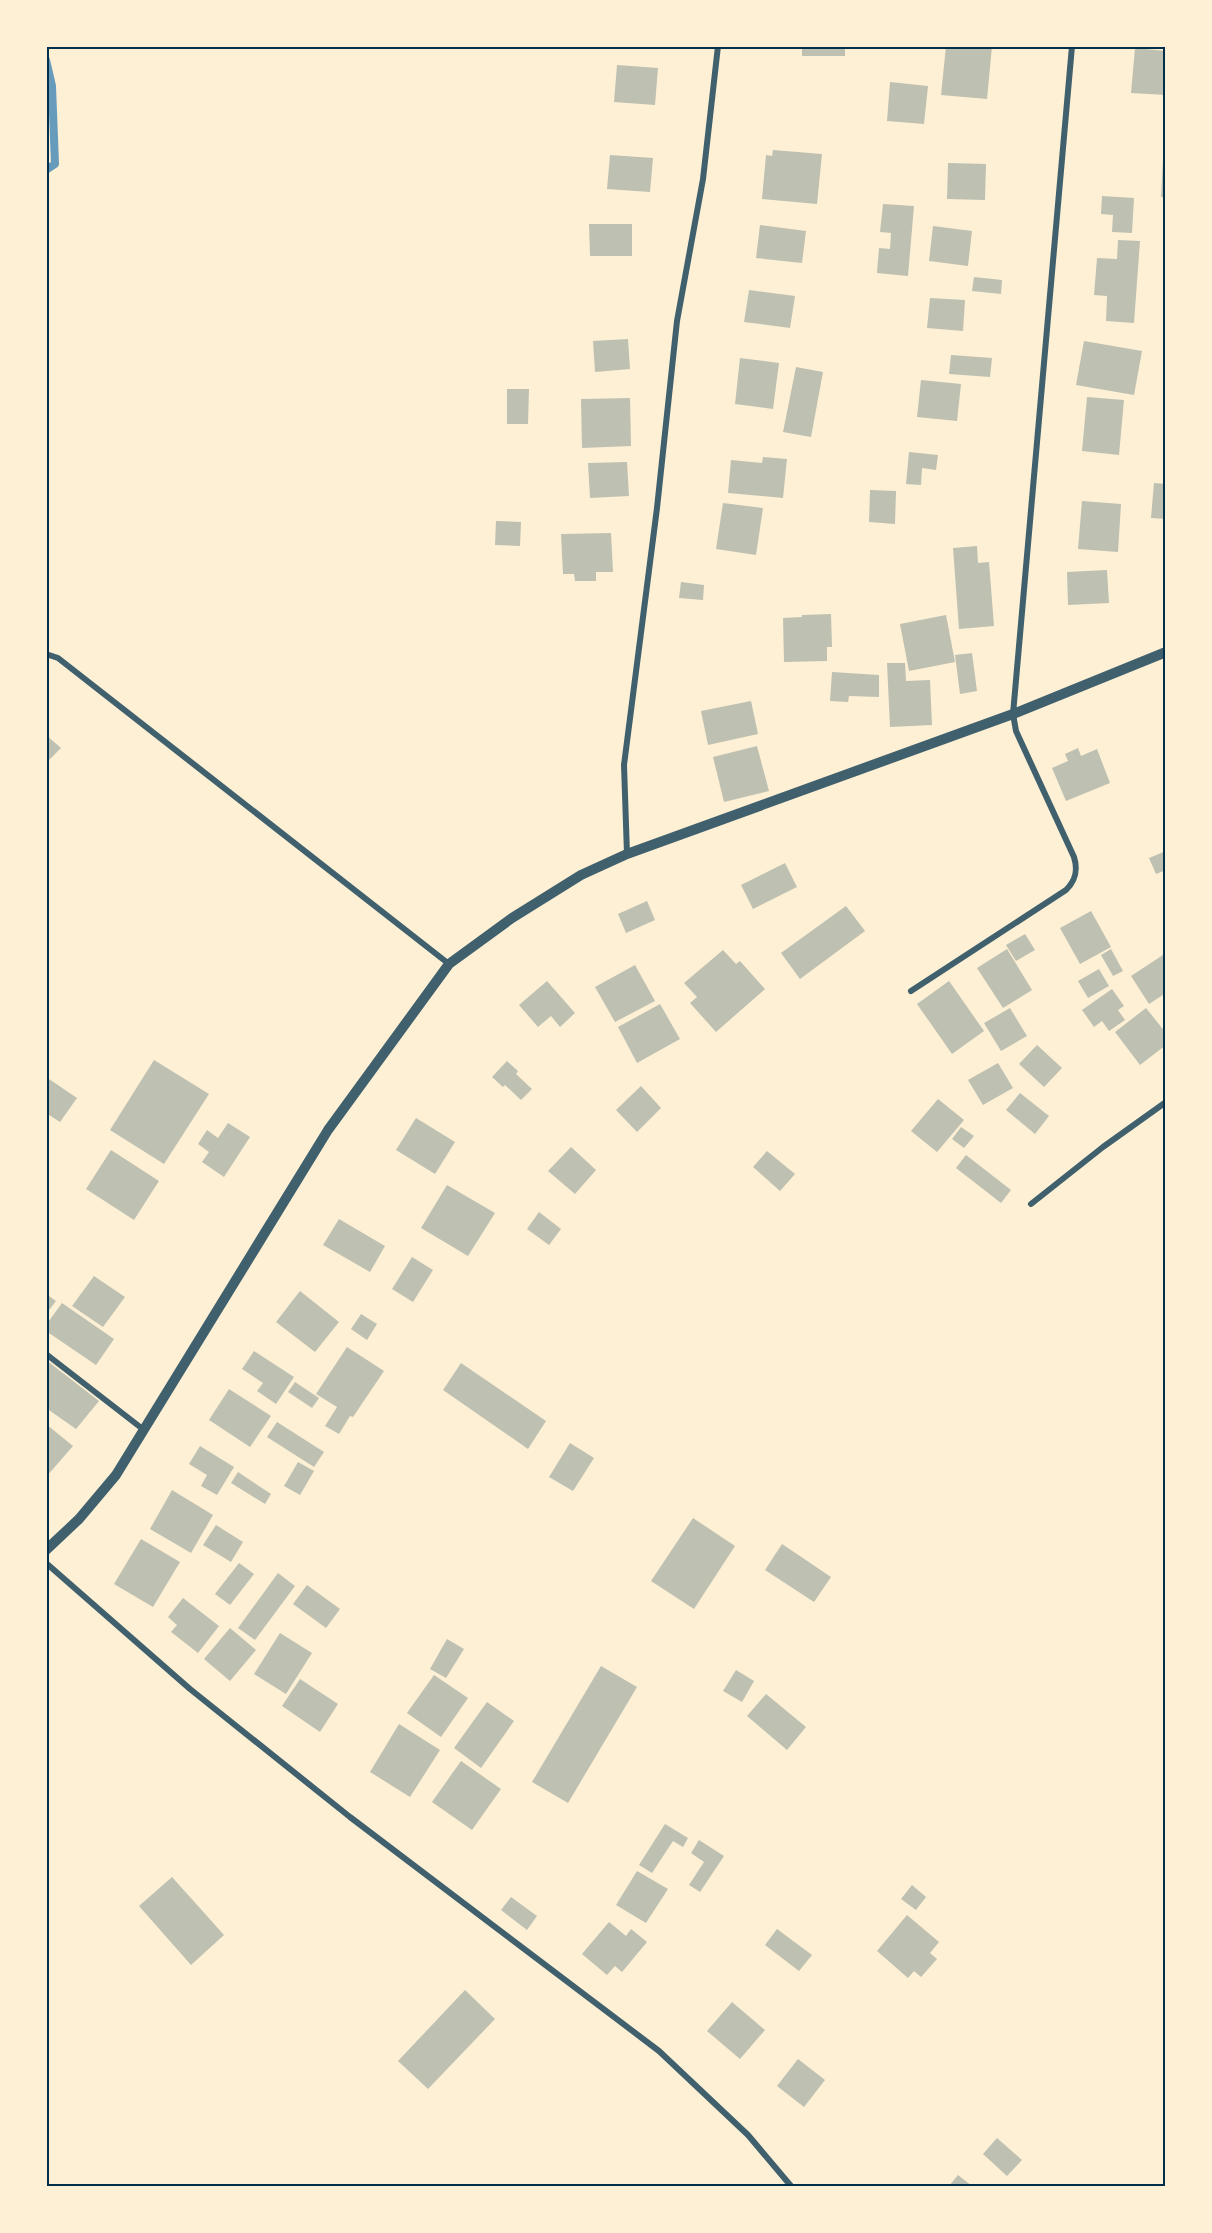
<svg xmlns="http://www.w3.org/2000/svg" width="1212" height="2233" viewBox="0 0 1212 2233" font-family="Inter,sans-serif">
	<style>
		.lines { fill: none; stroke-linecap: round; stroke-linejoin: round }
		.stream { stroke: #669bbc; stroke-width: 8 }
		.building { fill: #bec0b2 }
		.minor { stroke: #3f606c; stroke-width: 6 }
		.tertiary { stroke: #3f606c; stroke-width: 10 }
		.neatline { fill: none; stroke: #003049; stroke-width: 2 }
	</style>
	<rect width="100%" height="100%" fill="#fdf0d5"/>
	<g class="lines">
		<polyline class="stream" points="46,60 52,86 55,164 46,170"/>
	</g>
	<g class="building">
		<rect x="802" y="46" width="43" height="10"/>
		<polygon points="946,46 992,46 987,99 941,95"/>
		<polygon points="1135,48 1166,51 1166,95 1131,93"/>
		<polygon points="617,65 658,68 655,105 614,102"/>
		<polygon points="890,82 928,86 924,124 887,121"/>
		<polygon points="773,150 822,154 817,204 762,199 766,155 772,156"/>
		<polygon points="610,155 653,158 650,192 607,189"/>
		<polygon points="1163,159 1166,159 1166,197 1161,197"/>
		<polygon points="948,163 986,164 985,200 947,199"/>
		<polygon points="1102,196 1134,198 1132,233 1112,232 1113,215 1101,214"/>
		<polygon points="883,204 914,206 908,276 877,273 879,248 890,249 891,233 880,232"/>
		<polygon points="589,224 632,224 632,256 590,256"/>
		<polygon points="760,225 806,231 802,263 756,258"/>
		<polygon points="933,226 972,231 968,266 929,261"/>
		<polygon points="1118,240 1140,241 1134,323 1106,321 1107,296 1094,295 1097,258 1117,259"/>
		<polygon points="974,277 1002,280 1001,294 972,291"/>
		<polygon points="749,290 795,296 790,328 744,322"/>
		<polygon points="930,298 965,300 963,331 927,328"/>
		<polygon points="628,339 630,369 595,372 593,341"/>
		<polygon points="1084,341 1142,351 1134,395 1076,385"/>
		<polygon points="951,355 992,358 990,377 949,374"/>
		<polygon points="740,358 779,363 773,409 735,404"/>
		<polygon points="796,367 823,372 811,437 783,432"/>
		<polygon points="921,380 961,384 957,421 917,417"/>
		<polygon points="507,389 529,389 528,424 507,424"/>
		<polygon points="1087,397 1124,400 1119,455 1082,451"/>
		<polygon points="630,398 631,446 582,448 581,399"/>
		<polygon points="909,452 938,455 936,470 922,468 921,485 906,484"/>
		<polygon points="763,457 787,459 783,498 728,493 731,460 762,463"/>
		<polygon points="627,462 629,496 590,498 588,463"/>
		<polygon points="1154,483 1166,484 1166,519 1151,518"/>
		<polygon points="870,490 896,491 895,524 869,522"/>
		<polygon points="1082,501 1121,504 1118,552 1078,549"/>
		<polygon points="723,503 763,508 756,555 716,549"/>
		<polygon points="496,521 521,522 520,546 495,545"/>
		<polygon points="611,533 613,572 596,572 596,581 575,581 574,574 563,574 561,534"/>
		<polygon points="977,546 978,563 989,562 994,626 959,629 953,548"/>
		<polygon points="1107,570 1109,603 1068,605 1067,572"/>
		<polygon points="681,582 704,585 703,600 679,598"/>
		<polygon points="831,614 832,647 827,647 827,661 784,662 783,618 802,617 802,615"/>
		<polygon points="946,615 955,662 909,671 900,624"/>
		<polygon points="972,653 977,691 960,694 955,655"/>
		<polygon points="887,663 905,663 906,681 930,680 932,725 890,727"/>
		<polygon points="832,672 879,675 879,697 849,696 848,702 830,701"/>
		<polygon points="751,701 758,734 708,745 701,711"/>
		<polygon points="46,735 61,748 46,763"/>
		<polygon points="757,746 769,791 724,802 713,757"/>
		<polygon points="1078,748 1081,756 1097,749 1110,783 1066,801 1052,768 1068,761 1065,754"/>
		<polygon points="1166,851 1166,870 1156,874 1149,858"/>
		<polygon points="785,863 797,887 753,909 741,885"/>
		<polygon points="647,901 655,920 626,933 618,914"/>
		<polygon points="846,906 865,931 800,979 781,953"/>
		<polygon points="1091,911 1111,947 1080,964 1060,928"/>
		<polygon points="1025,934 1035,950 1016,961 1006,945"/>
		<polygon points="1007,949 1032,990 1003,1008 977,968"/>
		<polygon points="1111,949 1123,971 1113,976 1101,955"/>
		<polygon points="723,950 736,964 740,961 765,989 716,1032 690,1003 697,997 684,983"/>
		<polygon points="1163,955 1166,958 1166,993 1149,1004 1131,976"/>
		<polygon points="635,965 655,1001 615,1022 595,987"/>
		<polygon points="1099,969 1109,986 1088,998 1078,981"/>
		<polygon points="547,981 575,1013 560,1027 551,1016 538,1027 519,1005"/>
		<polygon points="949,981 984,1031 952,1054 917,1004"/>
		<polygon points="1112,989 1124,1006 1118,1010 1125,1020 1109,1031 1102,1021 1094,1027 1082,1010"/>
		<polygon points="660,1004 680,1039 637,1063 618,1027"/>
		<polygon points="1010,1008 1027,1036 1001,1051 984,1023"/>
		<polygon points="1146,1008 1166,1033 1166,1045 1140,1065 1115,1032"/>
		<polygon points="1037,1045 1062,1068 1044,1087 1019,1064"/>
		<polygon points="154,1060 209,1094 164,1164 110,1130"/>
		<polygon points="507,1061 518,1071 516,1074 532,1089 521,1100 505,1085 503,1087 492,1077"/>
		<polygon points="998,1063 1013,1088 983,1105 968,1080"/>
		<polygon points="46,1077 77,1098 60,1122 46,1113"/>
		<polygon points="641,1086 661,1108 637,1132 616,1110"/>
		<polygon points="1020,1093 1049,1116 1035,1134 1006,1110"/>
		<polygon points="938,1099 964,1120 937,1152 911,1131"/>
		<polygon points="416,1118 455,1142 435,1174 396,1150"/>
		<polygon points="228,1123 250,1137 224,1177 202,1162 209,1152 198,1144 207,1130 218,1138"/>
		<polygon points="961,1127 974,1136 964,1148 952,1139"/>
		<polygon points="571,1147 596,1170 575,1194 548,1171"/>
		<polygon points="111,1150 159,1181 134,1220 86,1189"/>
		<polygon points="767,1151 795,1174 780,1191 753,1167"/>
		<polygon points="966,1155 1011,1190 1001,1203 956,1168"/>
		<polygon points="447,1185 495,1213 468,1256 421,1228"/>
		<polygon points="539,1212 561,1229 549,1245 527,1229"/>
		<polygon points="339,1219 385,1246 370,1272 323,1245"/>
		<polygon points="412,1257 433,1270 413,1302 392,1289"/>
		<polygon points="94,1276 125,1297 103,1327 72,1306"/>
		<polygon points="300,1291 339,1322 315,1352 276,1322"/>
		<polygon points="46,1294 56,1301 46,1314"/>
		<polygon points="62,1303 114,1339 96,1365 46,1331 46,1325"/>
		<polygon points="361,1314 377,1324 367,1340 351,1329"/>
		<polygon points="347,1347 384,1371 353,1417 350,1416 339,1434 325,1426 337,1407 316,1394"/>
		<polygon points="254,1351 294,1377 276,1404 257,1391 263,1383 242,1369"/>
		<polygon points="46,1360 99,1401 76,1429 46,1408"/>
		<polygon points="461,1363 546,1421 528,1449 443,1390"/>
		<polygon points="295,1382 319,1398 312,1408 288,1392"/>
		<polygon points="229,1389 271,1416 250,1447 209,1420"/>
		<polygon points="277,1422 324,1452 314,1467 267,1437"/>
		<polygon points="46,1424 73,1446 46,1477"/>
		<polygon points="570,1443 594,1458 573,1491 549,1477"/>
		<polygon points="200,1446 234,1467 217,1495 201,1486 207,1475 189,1464"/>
		<polygon points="298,1462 314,1471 300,1495 284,1486"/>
		<polygon points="238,1472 271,1494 265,1504 231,1483"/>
		<polygon points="172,1490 213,1515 191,1553 150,1529"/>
		<polygon points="693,1518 735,1546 694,1609 651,1581"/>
		<polygon points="216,1525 243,1542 231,1562 203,1545"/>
		<polygon points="141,1539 180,1562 153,1607 114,1584"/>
		<polygon points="782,1544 831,1577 814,1602 765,1570"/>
		<polygon points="239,1563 254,1574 230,1605 215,1594"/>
		<polygon points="278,1573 295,1586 255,1640 238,1628"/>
		<polygon points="307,1585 340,1609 326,1628 293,1604"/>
		<polygon points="183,1598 219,1626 198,1653 171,1632 177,1625 168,1617"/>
		<polygon points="230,1628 256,1650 230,1681 204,1659"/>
		<polygon points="280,1633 312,1653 286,1694 254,1674"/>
		<polygon points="447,1639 464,1649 446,1678 430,1669"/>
		<polygon points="601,1666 637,1687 568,1803 532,1782"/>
		<polygon points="736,1670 754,1681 742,1702 723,1691"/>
		<polygon points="434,1675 468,1698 441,1737 407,1713"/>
		<polygon points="300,1679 338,1704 320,1732 282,1706"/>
		<polygon points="766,1694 806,1727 787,1750 747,1716"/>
		<polygon points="487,1702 514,1721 481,1768 454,1748"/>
		<polygon points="399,1724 440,1750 410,1797 370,1772"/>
		<polygon points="461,1761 501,1789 472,1830 432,1802"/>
		<polygon points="665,1824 688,1838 683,1847 673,1841 652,1873 639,1865"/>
		<polygon points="699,1840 724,1856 700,1892 689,1885 704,1862 691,1853"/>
		<polygon points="637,1871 668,1889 646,1923 616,1905"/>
		<polygon points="172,1877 224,1935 191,1965 139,1906"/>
		<polygon points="912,1885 926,1897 916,1910 901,1899"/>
		<polygon points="511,1897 537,1916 527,1930 501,1910"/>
		<polygon points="907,1915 939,1942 930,1953 937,1959 921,1977 914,1971 908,1978 877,1951"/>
		<polygon points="609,1922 626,1936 631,1929 647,1942 622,1972 615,1966 607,1975 582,1954"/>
		<polygon points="777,1929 812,1955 799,1971 765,1945"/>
		<polygon points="465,1990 495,2019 428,2089 398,2061"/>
		<polygon points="732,2002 765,2030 740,2059 707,2031"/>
		<polygon points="798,2059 825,2080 804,2107 777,2086"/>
		<polygon points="997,2138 1022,2160 1007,2176 983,2154"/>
		<polygon points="958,2175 972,2186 949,2186"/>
	</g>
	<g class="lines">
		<g class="minor">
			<polyline points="46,654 58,658 449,964"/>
			<polyline points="627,854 624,765 657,508 677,321 703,179 718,46"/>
			<path d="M 911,991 L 1066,890 C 1076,880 1078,870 1074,857 L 1016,731 L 1013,714 L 1072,46"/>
			<polyline points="1031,1204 1103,1147 1166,1102"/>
			<polyline points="46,1354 144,1430"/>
			<polyline points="46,1563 190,1689 350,1817 659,2051 748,2135 791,2186"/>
		</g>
		<polyline class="tertiary" points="46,1550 79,1519 116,1475 328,1130 449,964 512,918 581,875 627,854 1013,714 1166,652"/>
	</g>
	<rect width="1212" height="2233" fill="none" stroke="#fdf0d5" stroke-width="96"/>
	<rect x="48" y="48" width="1116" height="2137" class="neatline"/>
</svg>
